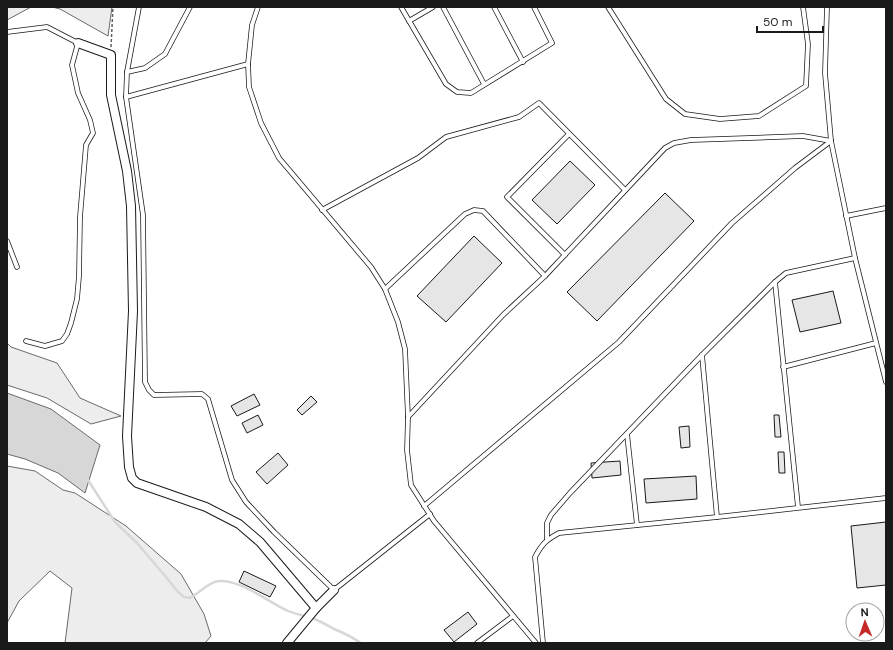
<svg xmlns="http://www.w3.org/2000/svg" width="893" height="650" viewBox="0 0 893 650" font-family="'DM Sans',sans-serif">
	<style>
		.built { fill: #ededed; stroke: #6a6a6a }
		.water { fill: #d7d7d7; stroke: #6a6a6a }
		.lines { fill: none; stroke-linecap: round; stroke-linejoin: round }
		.stream { stroke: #d7d7d7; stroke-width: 2.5 }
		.building { fill: #e6e6e6; stroke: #1a1a1a }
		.service-casing { stroke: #1a1a1a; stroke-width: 5.5 }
		.minor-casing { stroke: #1a1a1a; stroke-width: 10 }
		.path { stroke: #5f5f5f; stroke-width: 1.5; stroke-dasharray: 3 2; stroke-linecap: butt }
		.service { stroke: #fff; stroke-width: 4 }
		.minor { stroke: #fff; stroke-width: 8 }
	</style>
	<rect width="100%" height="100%" fill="#fff"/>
	<g class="built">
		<polygon points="7,7 31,7 7,20"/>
		<polygon points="52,7 112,7 108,36 60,9"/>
		<polygon points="7,343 11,347 57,363 80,398 121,416 91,424 47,398 7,385"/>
		<polygon points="7,466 35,471 63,490 75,493 126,526 181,574 204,614 211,636 205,643 65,643 72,588 50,571 19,601 7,623"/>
	</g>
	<polygon class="water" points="7,393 51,409 100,445 85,493 58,473 25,459 7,454"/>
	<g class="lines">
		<path class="stream" d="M 88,480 L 115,522 L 137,543 L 166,577 L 178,592 L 184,597 L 190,598 C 200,593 208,582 219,581 C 242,580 266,601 286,610 C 294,614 303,615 312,618 C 320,621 327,625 334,629 C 344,633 352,637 361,643"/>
	</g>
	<g class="building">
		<polygon points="570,161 595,185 557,224 532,200"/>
		<polygon points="665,193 694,221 597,321 567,292"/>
		<polygon points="474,236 502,263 446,322 417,296"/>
		<polygon points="833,291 841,323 800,332 792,300"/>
		<polygon points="254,394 260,405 237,416 231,406"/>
		<polygon points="311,396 317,402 302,415 297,410"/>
		<polygon points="258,415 263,425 247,433 242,423"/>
		<polygon points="774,415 779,415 781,437 775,437"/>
		<polygon points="689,426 690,447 681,448 679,427"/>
		<polygon points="778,452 784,452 785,473 779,473"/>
		<polygon points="278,453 288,465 267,484 256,472"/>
		<polygon points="620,461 621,475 592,478 591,463"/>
		<polygon points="696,476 697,499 646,503 644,479"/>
		<polygon points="886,522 886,585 857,588 851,526"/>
		<polygon points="244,571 276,586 270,597 239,582"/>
		<polygon points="468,612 477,624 454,642 444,630"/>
	</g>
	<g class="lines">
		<g class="service-casing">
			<g id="service">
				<polyline points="139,7 127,72 126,97 143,215 145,382 149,390 154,395 202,394 208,399 232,480 246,502 274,532 334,590 430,514"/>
				<polyline points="258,7 252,25 248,64 249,87 261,123 279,158 371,267 385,289 398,322 405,349 408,417 407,450 411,485 434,521 536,643"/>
				<polyline points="401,7 446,84 457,92 471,93 552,43 534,7"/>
				<polyline points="443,7 484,84"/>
				<polyline points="494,7 523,62"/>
				<polyline points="608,7 666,99 685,114 720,119 759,116 806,86 808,44 803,7"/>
				<polyline points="827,7 825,73 831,141 855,258 886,382"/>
				<polyline points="409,21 433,7"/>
				<polyline points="7,32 47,27 78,43 72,65 78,93 90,120 93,133 86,145 80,217 79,276 77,299 71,323 67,334 62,341 45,346 26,341"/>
				<polyline points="127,72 145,68 165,54 190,7"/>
				<polyline points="126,97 248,64"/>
				<polyline points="322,210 418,158 446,137 519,117 539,103 625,190"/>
				<polyline points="846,216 886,208"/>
				<polyline points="7,241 17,267"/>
				<polyline points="565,255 507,197 569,134"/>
				<polyline points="545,276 665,148 674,143 691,140 803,136 831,141"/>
				<polyline points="775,282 798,507"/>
				<polyline points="385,289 465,214 474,210 483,211 545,276 503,315 408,417"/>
				<polyline points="702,355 717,517"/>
				<polyline points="783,367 876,343"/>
				<polyline points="627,434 637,525"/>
				<polyline points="424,506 619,342 732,223 795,168 831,141"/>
				<polyline points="547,539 547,523 551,515 570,493 702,355 775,282 786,273 855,258"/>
				<polyline points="477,643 513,616"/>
				<path d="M 543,643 L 535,557 C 542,544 546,540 559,533 L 717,517 L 886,498"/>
			</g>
		</g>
		<g class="minor-casing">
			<g id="minor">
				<polyline points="78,43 111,55 111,95 127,171 131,206 133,311 127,436 129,467 132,478 137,483 206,507 239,524 260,542 316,608"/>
				<polyline points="287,643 316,608 334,590"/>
			</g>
		</g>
		<polyline class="path" points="111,47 113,7"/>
		<use href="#service" class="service"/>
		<use href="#minor" class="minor"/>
	</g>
	<rect width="893" height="650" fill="none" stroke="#1a1a1a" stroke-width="16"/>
	<g transform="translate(865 622) rotate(358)"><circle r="19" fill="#ffffff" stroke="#a3a3a3"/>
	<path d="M0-3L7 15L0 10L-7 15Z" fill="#c62828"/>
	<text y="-6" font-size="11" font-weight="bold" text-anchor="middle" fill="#1a1a1a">N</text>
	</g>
	<path d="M757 26v6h66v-6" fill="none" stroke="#1a1a1a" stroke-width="2"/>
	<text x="763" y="26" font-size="12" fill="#1a1a1a" stroke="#ffffff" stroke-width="3" paint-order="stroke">50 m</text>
</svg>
